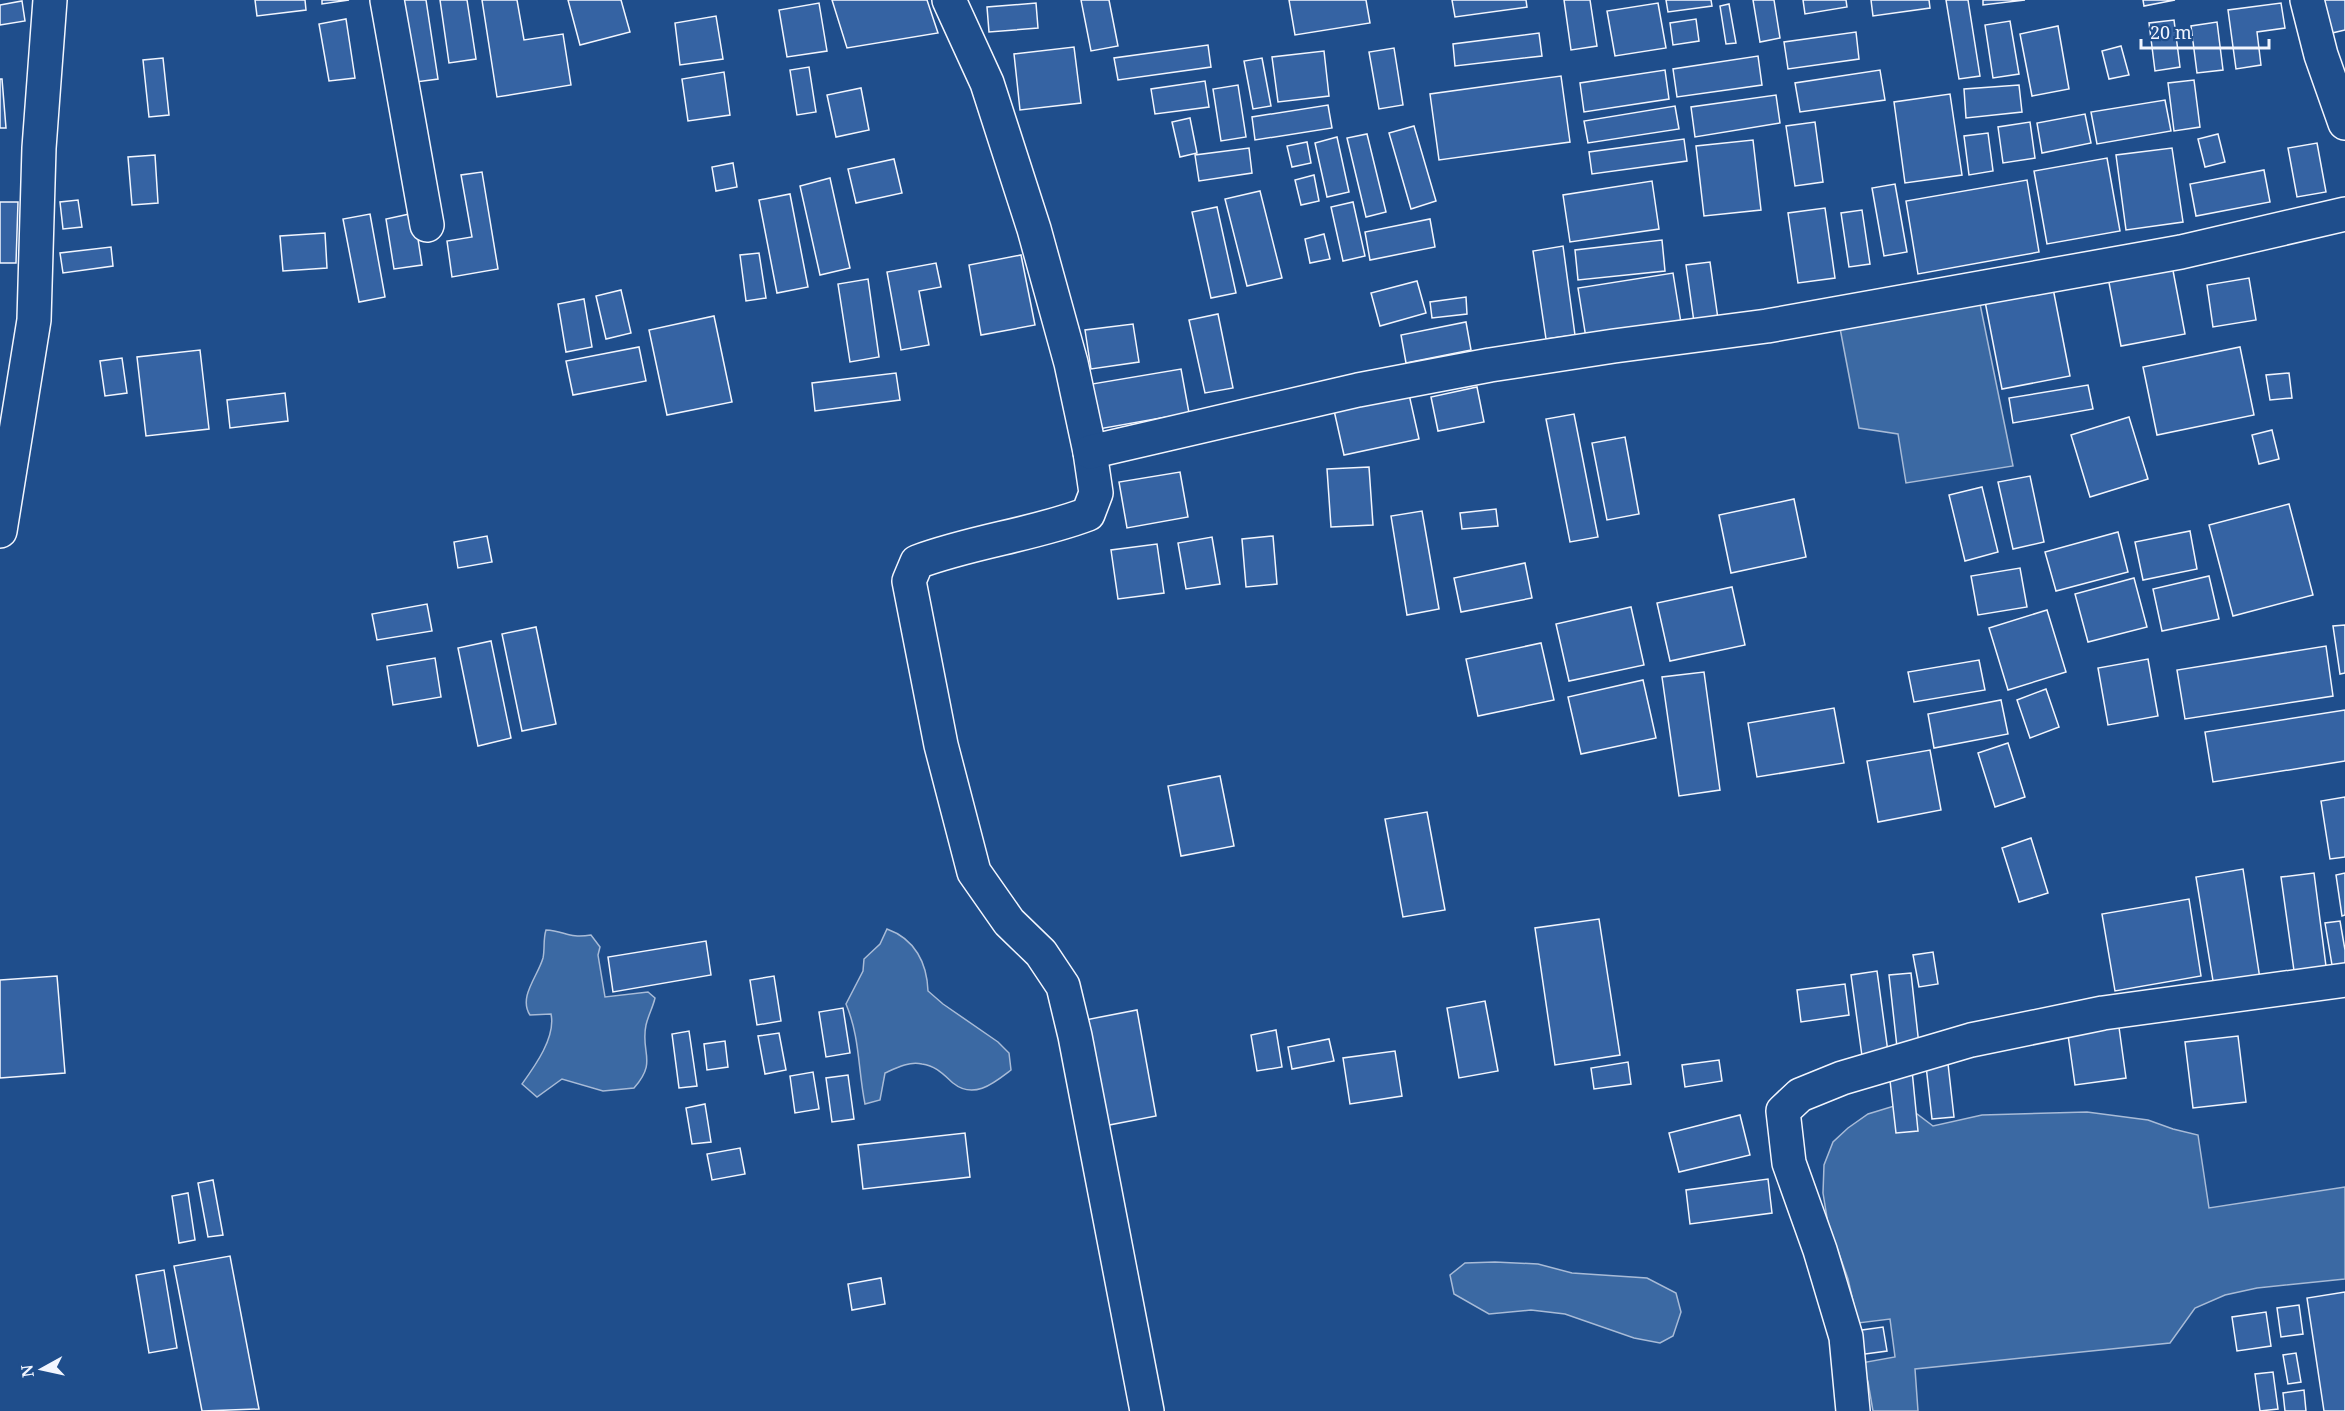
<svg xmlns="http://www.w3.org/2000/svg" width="2345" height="1411" viewBox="0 0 2345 1411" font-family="'Noto Serif',serif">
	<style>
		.water { fill: #3b69a3; stroke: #a8bbd7; stroke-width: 1.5 }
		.building { fill: #3563a3; stroke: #f2f6ff; stroke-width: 1.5 }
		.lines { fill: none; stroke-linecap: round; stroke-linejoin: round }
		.minor-casing { stroke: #f2f6ff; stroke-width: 36 }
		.minor { stroke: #1f4e8c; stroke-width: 33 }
	</style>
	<rect width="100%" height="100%" fill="#1f4e8c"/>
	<g class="water">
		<polygon points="1979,299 2013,466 1906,483 1898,434 1859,428 1839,323"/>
		<path d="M 887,929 C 915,939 927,963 928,991 L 943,1004 L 998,1042 L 1009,1053 L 1011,1070 C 994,1083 974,1100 953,1083 C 943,1074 936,1066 922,1064 C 909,1061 896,1068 885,1073 L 880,1100 L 865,1104 C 858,1070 860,1037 846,1004 L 863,971 L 864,959 L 880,944 Z"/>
		<path d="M 546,930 C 565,931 569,939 591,935 L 600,947 L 598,955 L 605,997 L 648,992 L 655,998 C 653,1007 648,1016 646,1025 C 640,1053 658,1061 634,1088 L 603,1091 L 562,1079 L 537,1097 L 522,1084 C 535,1066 556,1037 551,1014 L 530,1015 C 518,997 538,976 543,958 C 545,949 543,939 546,930 Z"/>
		<polygon points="1894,1106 1917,1114 1933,1126 1982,1115 2087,1112 2148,1120 2173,1129 2198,1135 2209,1208 2345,1187 2345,1279 2257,1288 2225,1295 2195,1308 2170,1343 1915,1369 1918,1411 1873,1411 1868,1382 1861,1363 1895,1357 1890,1319 1858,1323 1848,1279 1837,1248 1830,1236 1823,1193 1824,1165 1833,1142 1848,1128 1868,1114"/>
		<polygon points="1495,1262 1538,1264 1572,1273 1647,1278 1676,1293 1681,1312 1673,1336 1660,1343 1634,1338 1565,1314 1531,1310 1489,1314 1454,1294 1450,1275 1465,1263"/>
	</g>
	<g class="building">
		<polygon points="255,0 305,0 306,10 257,16"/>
		<polygon points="322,0 349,0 322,4"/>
		<polygon points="403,0 426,0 438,79 416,82"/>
		<polygon points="440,0 467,0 476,59 449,63"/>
		<polygon points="482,0 517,0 524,40 563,34 571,85 497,97"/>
		<polygon points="568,0 621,0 630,32 580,45"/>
		<polygon points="832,0 927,0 938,33 847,48"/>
		<polygon points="1081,0 1109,0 1118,46 1091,51"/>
		<polygon points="1289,0 1366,0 1370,23 1295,35"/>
		<polygon points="1452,0 1526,0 1527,7 1455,17"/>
		<polygon points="1564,0 1590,0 1597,46 1571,50"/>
		<polygon points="1666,0 1711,0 1712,6 1668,12"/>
		<polygon points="1753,0 1774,0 1780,38 1760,42"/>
		<polygon points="1803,0 1846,0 1847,7 1805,14"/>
		<polygon points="1871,0 1929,0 1930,8 1873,16"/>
		<polygon points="1946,0 1968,0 1980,76 1959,79"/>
		<polygon points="1983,0 2025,0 1983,5"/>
		<polygon points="2143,0 2175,0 2144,6"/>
		<polygon points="2324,0 2345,0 2345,30 2332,33"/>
		<polygon points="22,1 25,21 0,25 0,5"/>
		<polygon points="819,3 827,51 787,57 779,10"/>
		<polygon points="1036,3 1038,28 989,32 987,7"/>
		<polygon points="1658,3 1666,48 1615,56 1607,11"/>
		<polygon points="2281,3 2285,28 2257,32 2261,65 2236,69 2228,10"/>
		<polygon points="1729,4 1736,43 1726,44 1720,6"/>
		<polygon points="716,16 723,59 680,65 675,23"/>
		<polygon points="346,19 355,78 329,81 319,24"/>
		<polygon points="1696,19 1699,41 1673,45 1670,23"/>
		<polygon points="2174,20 2180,67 2155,71 2149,23"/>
		<polygon points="2010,21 2019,74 1993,78 1985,25"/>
		<polygon points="2217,22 2223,70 2197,73 2191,26"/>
		<polygon points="2058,26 2069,89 2032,96 2020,34"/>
		<polygon points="1856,32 1859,59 1788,69 1784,42"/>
		<polygon points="1539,33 1542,56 1455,66 1453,44"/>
		<polygon points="1208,45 1211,67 1118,80 1114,58"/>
		<polygon points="2121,46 2129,75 2109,79 2102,51"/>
		<polygon points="1074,47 1081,103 1020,110 1014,54"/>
		<polygon points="1394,48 1403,105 1379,109 1369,52"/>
		<polygon points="1324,51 1329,96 1278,102 1272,57"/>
		<polygon points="1758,56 1762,85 1677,97 1673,69"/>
		<polygon points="163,58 169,115 149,117 143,60"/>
		<polygon points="1262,58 1271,106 1253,109 1244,61"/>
		<polygon points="809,67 816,112 797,115 790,70"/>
		<polygon points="1665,70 1669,99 1584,112 1580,83"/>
		<polygon points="1880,70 1885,100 1800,112 1795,83"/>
		<polygon points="724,72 730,115 688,121 682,79"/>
		<polygon points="1561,76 1570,142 1439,160 1430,94"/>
		<polygon points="0,79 2,79 6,128 0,128"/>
		<polygon points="2194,80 2200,127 2174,131 2168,83"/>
		<polygon points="1205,81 1209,107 1155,114 1151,89"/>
		<polygon points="1238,85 1246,137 1221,141 1213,89"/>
		<polygon points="2019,85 2022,112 1966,118 1964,89"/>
		<polygon points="861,88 869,130 836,137 827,95"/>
		<polygon points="1950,94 1962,175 1905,183 1894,102"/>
		<polygon points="1776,95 1780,123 1695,137 1691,107"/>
		<polygon points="2165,100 2171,131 2097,144 2091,112"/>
		<polygon points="1328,105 1332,128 1255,140 1252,117"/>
		<polygon points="1675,106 1679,129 1588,143 1584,121"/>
		<polygon points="2085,114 2091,143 2042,153 2037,123"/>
		<polygon points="1190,118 1197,153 1180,157 1172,122"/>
		<polygon points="1815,122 1823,182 1795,186 1786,126"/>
		<polygon points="2030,122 2035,158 2003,163 1998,127"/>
		<polygon points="1414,126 1436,201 1411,209 1389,133"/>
		<polygon points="1988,133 1993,171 1969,175 1964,136"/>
		<polygon points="1367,134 1386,212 1366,217 1347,138"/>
		<polygon points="2218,134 2225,162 2205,167 2198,139"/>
		<polygon points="1337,137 1349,192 1327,197 1315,143"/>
		<polygon points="1684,139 1687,161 1592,174 1589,152"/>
		<polygon points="1753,140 1761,210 1704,216 1696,146"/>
		<polygon points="1307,142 1311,163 1292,167 1287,146"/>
		<polygon points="2317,143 2326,192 2297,197 2288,148"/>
		<polygon points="1249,148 1252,173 1199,181 1195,155"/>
		<polygon points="2172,148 2183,222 2126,230 2116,155"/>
		<polygon points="155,155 158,203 132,205 128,157"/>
		<polygon points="2107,158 2120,231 2047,244 2034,171"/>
		<polygon points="894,159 902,193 856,203 848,169"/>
		<polygon points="733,163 737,187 716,191 712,167"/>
		<polygon points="2264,170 2270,202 2196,216 2190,184"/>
		<polygon points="482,172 498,269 452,277 447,241 472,237 461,175"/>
		<polygon points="1314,175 1319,201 1301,205 1295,180"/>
		<polygon points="830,178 850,268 820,275 800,186"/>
		<polygon points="2027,180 2039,252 1918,274 1906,201"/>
		<polygon points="1652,181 1659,229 1570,242 1563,195"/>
		<polygon points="1895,184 1907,252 1884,256 1872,188"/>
		<polygon points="1260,191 1282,278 1247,286 1225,199"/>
		<polygon points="790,194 808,287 777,293 759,200"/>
		<polygon points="78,200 82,227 63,229 60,202"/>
		<polygon points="0,202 18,202 16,263 0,263"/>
		<polygon points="1353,202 1365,256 1343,261 1331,207"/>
		<polygon points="1217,207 1236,293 1211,298 1192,212"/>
		<polygon points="1825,208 1835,278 1798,283 1788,213"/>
		<polygon points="1862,210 1870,264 1849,267 1841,213"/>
		<polygon points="414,213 422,265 394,269 386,219"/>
		<polygon points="370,214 385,297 359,302 343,219"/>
		<polygon points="1430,219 1435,247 1370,260 1365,232"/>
		<polygon points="325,233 327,268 283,271 280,236"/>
		<polygon points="1324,234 1330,259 1310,263 1305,239"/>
		<polygon points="1662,240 1665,271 1578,280 1575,250"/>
		<polygon points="1563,246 1575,335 1546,339 1533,251"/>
		<polygon points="111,247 113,266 63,273 60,253"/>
		<polygon points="759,253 766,298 746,301 740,255"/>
		<polygon points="1021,255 1035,325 981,335 969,265"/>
		<polygon points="2171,260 2185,334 2121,346 2107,272"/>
		<polygon points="1710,262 1718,319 1694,322 1686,265"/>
		<polygon points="936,263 941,287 919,291 929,345 901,350 887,272"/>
		<polygon points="1673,273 1681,323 1586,338 1578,288"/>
		<polygon points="2051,278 2070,376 2002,389 1983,291"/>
		<polygon points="2249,278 2256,320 2213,327 2207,285"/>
		<polygon points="868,279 879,357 850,362 838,284"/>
		<polygon points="1417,281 1426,313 1380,326 1371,293"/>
		<polygon points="621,290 631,333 606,339 596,296"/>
		<polygon points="1466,297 1467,314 1432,318 1430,302"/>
		<polygon points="584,299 592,347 566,352 558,304"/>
		<polygon points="1218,314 1233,388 1205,393 1189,320"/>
		<polygon points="714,316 732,402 667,415 649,330"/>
		<polygon points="1466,322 1471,350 1406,363 1401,335"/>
		<polygon points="1133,324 1139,362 1091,369 1085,330"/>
		<polygon points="639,347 646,381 573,395 566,361"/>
		<polygon points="2240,347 2254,415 2157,435 2143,367"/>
		<polygon points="200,350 209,429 146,436 137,357"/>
		<polygon points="122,358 127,393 105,396 100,361"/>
		<polygon points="1181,369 1189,413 1099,429 1092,384"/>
		<polygon points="896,373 900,400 815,411 812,383"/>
		<polygon points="2289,373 2292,398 2270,400 2266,375"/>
		<polygon points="1406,381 1419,439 1344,455 1331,397"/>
		<polygon points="2088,385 2093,409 2013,423 2009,398"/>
		<polygon points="1477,387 1484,422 1438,431 1431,397"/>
		<polygon points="285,393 288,421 230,428 227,400"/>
		<polygon points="1574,414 1598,537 1570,542 1546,419"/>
		<polygon points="2129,417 2148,479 2090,497 2071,435"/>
		<polygon points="2272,430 2279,459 2259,464 2252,435"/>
		<polygon points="1625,437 1639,514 1607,520 1592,443"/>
		<polygon points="1369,467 1373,525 1331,527 1327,469"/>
		<polygon points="1180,472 1188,517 1127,528 1119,482"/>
		<polygon points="2030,476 2044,542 2013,549 1998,482"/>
		<polygon points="1982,487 1998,552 1965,561 1949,495"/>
		<polygon points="1794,499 1806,557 1731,573 1719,515"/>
		<polygon points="2289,504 2313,595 2233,616 2209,525"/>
		<polygon points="1496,509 1498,526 1462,529 1460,513"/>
		<polygon points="1422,511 1439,609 1407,615 1391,516"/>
		<polygon points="2190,531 2197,569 2143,580 2135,542"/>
		<polygon points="2118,532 2128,572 2056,591 2045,552"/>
		<polygon points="487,536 492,562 458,568 454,542"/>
		<polygon points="1273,536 1277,584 1246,587 1242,539"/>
		<polygon points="1212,537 1220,584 1186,589 1178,543"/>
		<polygon points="1157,544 1164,593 1118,599 1111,550"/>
		<polygon points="1525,563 1532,598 1461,612 1454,578"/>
		<polygon points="2020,568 2027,607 1978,615 1971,576"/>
		<polygon points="2209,576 2219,619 2162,631 2153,589"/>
		<polygon points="2134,578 2147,627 2088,642 2075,594"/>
		<polygon points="1732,587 1745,645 1670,661 1657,603"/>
		<polygon points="427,604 432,631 377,640 372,614"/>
		<polygon points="1631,607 1644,665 1569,681 1556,624"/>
		<polygon points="2047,610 2066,672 2008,690 1989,628"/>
		<polygon points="2345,625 2345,673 2340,674 2333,626"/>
		<polygon points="536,627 556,724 522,731 502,634"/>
		<polygon points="491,641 511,738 478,746 458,648"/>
		<polygon points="1541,643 1554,700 1478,716 1466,659"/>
		<polygon points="2326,646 2333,696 2185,719 2177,670"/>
		<polygon points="435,658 441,697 393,705 387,666"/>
		<polygon points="2148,659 2158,716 2108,725 2098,668"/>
		<polygon points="1979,660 1985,690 1914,702 1908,672"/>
		<polygon points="1704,672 1720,790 1679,796 1662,677"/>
		<polygon points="1643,680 1656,738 1581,754 1568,697"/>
		<polygon points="2046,689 2059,727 2030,738 2017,700"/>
		<polygon points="2001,700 2008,734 1934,748 1928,714"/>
		<polygon points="1834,708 1844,763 1757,777 1748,723"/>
		<polygon points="2345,710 2345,761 2213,782 2205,732"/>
		<polygon points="2008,743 2025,797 1995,807 1978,753"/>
		<polygon points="1930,750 1941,810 1878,822 1867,761"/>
		<polygon points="1220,776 1234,846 1181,856 1168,786"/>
		<polygon points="2345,797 2345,857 2330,859 2321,801"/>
		<polygon points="1427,812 1445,910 1403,917 1385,819"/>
		<polygon points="2031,838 2048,893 2019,902 2002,848"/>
		<polygon points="2243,869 2260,979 2214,987 2196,877"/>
		<polygon points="2314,873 2327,974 2295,978 2281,877"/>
		<polygon points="2345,873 2345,915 2342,916 2336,875"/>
		<polygon points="2189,899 2201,976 2115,991 2102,914"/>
		<polygon points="1599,919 1620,1055 1555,1065 1535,928"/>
		<polygon points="2340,921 2345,950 2345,970 2333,971 2325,923"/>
		<polygon points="706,941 711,975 613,992 608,957"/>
		<polygon points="1933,952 1938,984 1919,987 1913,955"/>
		<polygon points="1877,971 1888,1052 1862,1056 1851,975"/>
		<polygon points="1911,973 1919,1045 1897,1047 1889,975"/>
		<polygon points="57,976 65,1073 0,1078 0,980"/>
		<polygon points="774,976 781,1021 757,1025 750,980"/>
		<polygon points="1845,984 1849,1015 1801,1022 1797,990"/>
		<polygon points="1485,1001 1498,1071 1459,1078 1447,1008"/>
		<polygon points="843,1008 850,1053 826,1057 819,1012"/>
		<polygon points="1137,1010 1156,1116 1104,1126 1085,1020"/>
		<polygon points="2118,1020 2126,1078 2075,1085 2067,1028"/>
		<polygon points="1276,1030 1282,1067 1257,1071 1251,1035"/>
		<polygon points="689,1031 697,1086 679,1088 672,1034"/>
		<polygon points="779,1033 786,1070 765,1074 758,1036"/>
		<polygon points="2238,1036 2246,1102 2193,1108 2185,1042"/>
		<polygon points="1329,1039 1334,1061 1292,1069 1288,1047"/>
		<polygon points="725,1041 728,1067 707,1070 704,1044"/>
		<polygon points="1946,1046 1954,1117 1932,1119 1924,1048"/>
		<polygon points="1395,1051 1402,1096 1350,1104 1343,1058"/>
		<polygon points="1719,1060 1722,1081 1685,1087 1682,1065"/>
		<polygon points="1911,1060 1918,1131 1896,1133 1888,1063"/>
		<polygon points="1628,1062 1631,1084 1594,1089 1591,1068"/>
		<polygon points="813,1072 819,1109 795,1113 790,1076"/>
		<polygon points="848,1075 854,1119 832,1122 826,1078"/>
		<polygon points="705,1104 711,1142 692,1144 686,1108"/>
		<polygon points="1740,1115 1750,1155 1679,1172 1669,1133"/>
		<polygon points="965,1133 970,1177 863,1189 858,1145"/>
		<polygon points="740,1148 745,1174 712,1180 707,1154"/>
		<polygon points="1768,1179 1772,1213 1690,1224 1686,1190"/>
		<polygon points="213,1180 223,1235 208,1237 198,1183"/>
		<polygon points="188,1193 195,1240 179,1243 172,1196"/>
		<polygon points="230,1256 259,1409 202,1411 174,1266"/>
		<polygon points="164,1270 177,1348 149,1353 136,1275"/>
		<polygon points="881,1278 885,1304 852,1310 848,1284"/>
		<polygon points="2345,1292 2345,1411 2324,1411 2307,1298"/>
		<polygon points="2299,1305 2303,1334 2281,1337 2277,1308"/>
		<polygon points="2266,1312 2271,1346 2237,1351 2232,1317"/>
		<polygon points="1883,1327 1887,1351 1858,1355 1855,1331"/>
		<polygon points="2296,1353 2301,1382 2288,1384 2283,1355"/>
		<polygon points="2273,1372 2278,1409 2260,1411 2255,1374"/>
		<polygon points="2304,1390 2306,1411 2285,1411 2283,1393"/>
	</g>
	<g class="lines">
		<g class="minor-casing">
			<g id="minor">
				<polyline points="387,0 427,225"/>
				<path d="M 949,0 L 987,83 L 1034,229 L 1071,363 L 1090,452 L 1096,493 L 1088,514 C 1033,535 973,541 917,562 L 909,581 L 941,745 L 974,872 L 1009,922 L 1041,953 L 1063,986 L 1075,1036 L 1147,1411"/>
				<polyline points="2307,0 2321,55 2345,123"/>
				<polyline points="1090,452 1358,390 1490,365 1614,346 1767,326 2181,252 2345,214"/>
				<polyline points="0,531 34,320 39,148 50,0"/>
				<polyline points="1853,1411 1846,1337 1820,1250 1789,1163 1783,1111 1800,1095 1842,1078 1971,1040 2103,1013 2345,980"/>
			</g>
		</g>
		<use href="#minor" class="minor"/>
	</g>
	<g transform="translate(42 1369) rotate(262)" stroke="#1f4e8c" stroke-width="4.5" paint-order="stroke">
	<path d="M0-4.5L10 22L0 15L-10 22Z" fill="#f2f6ff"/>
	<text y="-9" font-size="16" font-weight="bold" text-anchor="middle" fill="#f2f6ff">N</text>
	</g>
	<path d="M2141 39v9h128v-9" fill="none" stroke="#f2f6ff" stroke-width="3"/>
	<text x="2150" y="39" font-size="18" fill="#f2f6ff" stroke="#1f4e8c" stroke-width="4.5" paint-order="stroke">20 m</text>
</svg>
